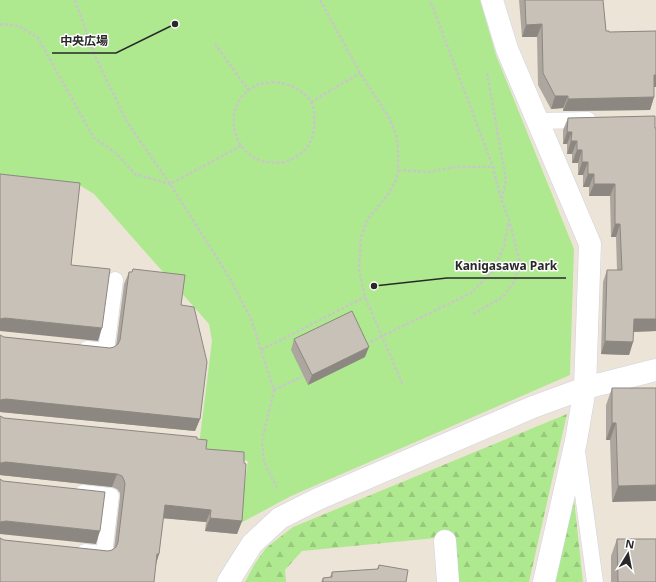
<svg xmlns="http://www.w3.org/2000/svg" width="656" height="582" viewBox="0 0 656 582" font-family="'Noto Sans','Noto Sans JP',sans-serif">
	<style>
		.forest { fill: url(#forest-firs) }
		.park { fill: #afe98f }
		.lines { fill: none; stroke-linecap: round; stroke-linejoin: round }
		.lane-casing { stroke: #ced2e3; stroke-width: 17 }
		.street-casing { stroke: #ced2e3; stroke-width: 23 }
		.path { stroke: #c7c7c7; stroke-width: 2.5; stroke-dasharray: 3 2; stroke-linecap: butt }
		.lane { stroke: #fff; stroke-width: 16 }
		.street { stroke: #fff; stroke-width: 22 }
		.wall { fill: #aca69e }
		.shaded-wall { fill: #8c8781 }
		.building { fill: #c8c1b8; stroke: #8c8781 }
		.leader { fill: none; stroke: #292929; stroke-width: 1.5 }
		.callout-dot { fill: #292929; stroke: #fff; stroke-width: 1.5 }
		.callout-label { font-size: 12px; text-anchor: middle; font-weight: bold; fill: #292929; stroke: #fff; stroke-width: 3; stroke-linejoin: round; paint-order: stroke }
	</style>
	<defs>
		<pattern id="forest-firs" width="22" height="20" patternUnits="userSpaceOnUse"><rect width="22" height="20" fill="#afe98f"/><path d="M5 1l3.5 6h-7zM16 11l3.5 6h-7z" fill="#97c87b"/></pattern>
	</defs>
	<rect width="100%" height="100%" fill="#ede4d8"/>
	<g class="forest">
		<polygon points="567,414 529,582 450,582 446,537 302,551 285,570 286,582 245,582 254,565 266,548 293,527"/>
		<polygon points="573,490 583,582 552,582"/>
	</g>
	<polygon class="park" points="0,0 480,0 496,55 574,249 570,375 291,496 239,524 248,461 198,453 212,341 209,324 94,194 76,183 0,174"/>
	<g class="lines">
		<g class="lane-casing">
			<g id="lane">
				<polyline points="538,121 588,120"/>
				<polyline points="87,349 106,351 115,280"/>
				<polyline points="577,451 595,582"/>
				<polyline points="83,493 111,496 104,554 85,552"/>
			</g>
		</g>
		<g class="street-casing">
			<g id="street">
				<polyline points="492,0 507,49 590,244 585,388 576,441 544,582"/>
				<polyline points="445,541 448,582"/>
				<polyline points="228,582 252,544 280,518 318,499 533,407 585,388 656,370"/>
			</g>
		</g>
		<g class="path">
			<polyline points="75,0 95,56 127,122 170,184 229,277 251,319 274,390 262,441 264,462 278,490"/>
			<polyline points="320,0 360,73 390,119 397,138 398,154 398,170 396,180 389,193 368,219 361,237 359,269 365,297 403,385"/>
			<polyline points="0,24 19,26 38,38 94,138 116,153 135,174 170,184 241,146"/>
			<polyline points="215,44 249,91"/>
			<polyline points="487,73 506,180 502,198"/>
			<path d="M 272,82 C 280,83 288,83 295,88 C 300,90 309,97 311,102 C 317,113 315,136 308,146 C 302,154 293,160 283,162 C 231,171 215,100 260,84 C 263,83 268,83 272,82 Z"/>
			<polyline points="311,102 360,73"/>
			<polyline points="398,170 429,172 456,167 493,167"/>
			<polyline points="473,314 503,297 515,281 519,260 510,223"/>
			<polyline points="366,344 471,293 493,271 504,246 509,220 501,199 493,167 430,0"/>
			<polyline points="261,350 365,297"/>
			<polyline points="274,390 303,376"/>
		</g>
		<use href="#lane" class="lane"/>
		<use href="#street" class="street"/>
	</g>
	<g class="wall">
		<polygon points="519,0 603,0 606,31 609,32 656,31 656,87 654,87 654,97 650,110 563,111 563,108 551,109 538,85 537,37 522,37"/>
		<polygon points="655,116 656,331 633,332 633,342 629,355 601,354 603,282 607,270 617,270 616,237 611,237 610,196 589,196 589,187 583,187 583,175 578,175 578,163 572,163 572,154 567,154 567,144 563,144 563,130 568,118"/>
		<polygon points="133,269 181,305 200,419 195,431 1,412 4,337 110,348 114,347 116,346 124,284 129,272 132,272"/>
		<polygon points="294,339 365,357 308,385 291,350"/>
		<polygon points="612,388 656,388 612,502 610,440 606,440 606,405"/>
		<polygon points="0,416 4,418 197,439 206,449 244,463 242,521 237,534 205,531 206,522 163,518 159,554 156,564 4,540 108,551 112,550 114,549 120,497 120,493 117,489 112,487 0,475"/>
		<polygon points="617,539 656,582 611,582 611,556"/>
		<polygon points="379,565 406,582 321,582 323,578 330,577 332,572 377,569"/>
	</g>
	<g class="shaded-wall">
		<polygon points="542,24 537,37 522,37 526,25"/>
		<polygon points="654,75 656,75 656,87 649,87"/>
		<polygon points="555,96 568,96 563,108 551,109"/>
		<polygon points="654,97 650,110 563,111 568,99"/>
		<polygon points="567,132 572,132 567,144 563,144"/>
		<polygon points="571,141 577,141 572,154 567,154"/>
		<polygon points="577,150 582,150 578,163 572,163"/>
		<polygon points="582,162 588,162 583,175 578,175"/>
		<polygon points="588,174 594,174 589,187 583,187"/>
		<polygon points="594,184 615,184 610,196 589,196"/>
		<polygon points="615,224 620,224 616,237 611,237"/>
		<polygon points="5,318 102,328 98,341 0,331 0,319"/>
		<polygon points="634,319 656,319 656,331 629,332"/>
		<polygon points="605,341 633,342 629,355 601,354"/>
		<polygon points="369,347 365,357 308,385 312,375"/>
		<polygon points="6,399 200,419 195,431 0,412 0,400"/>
		<polygon points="612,423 616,423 610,440 606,440"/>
		<polygon points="6,462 117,474 112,487 0,475 0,463 1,463"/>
		<polygon points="656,485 656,501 612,502 618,486"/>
		<polygon points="165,505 211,510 206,522 160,518"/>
		<polygon points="210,518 242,521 237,534 205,531"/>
		<polygon points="6,521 100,531 96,544 0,534 0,522"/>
		<polygon points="157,554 159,554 155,567"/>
	</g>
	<g class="building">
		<polygon points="525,0 603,0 606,31 609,31 609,32 656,31 656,75 654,75 654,97 568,99 568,96 555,96 543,73 542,24 526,25"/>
		<polygon points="655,116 655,128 656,128 656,319 634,319 633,342 605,341 607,270 622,270 620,224 615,224 615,184 594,184 594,174 588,174 588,162 582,162 582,150 577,150 577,141 571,141 572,132 567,132 568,118"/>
		<polygon points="0,174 80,183 71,265 110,269 102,328 5,318 0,319"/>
		<polygon points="133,269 185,275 181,305 194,307 207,362 200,419 6,399 0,400 0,335 4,337 110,348 114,347 118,344 120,340 129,272 132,272"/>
		<polygon points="352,311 369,347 312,375 294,339"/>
		<polygon points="612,388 656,388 656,485 618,486 616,423 612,423"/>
		<polygon points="0,416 4,418 197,437 197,439 207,440 206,449 244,452 244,463 246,464 242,521 210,518 211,510 165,505 159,554 157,554 154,582 0,582 0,538 4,540 108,551 112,550 116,547 118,542 125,484 124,480 122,476 117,474 6,462 1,463 0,463"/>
		<polygon points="0,479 3,481 105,492 100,531 6,521 0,522"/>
		<polygon points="617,539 656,539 656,582 618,582"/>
		<polygon points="379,565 408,570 406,582 323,582 323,578 332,577 332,572 378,569"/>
	</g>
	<path class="leader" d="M175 24L116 53H52M374 286L447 278H566"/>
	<g class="callout-dot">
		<circle cx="175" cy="24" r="4"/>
		<circle cx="374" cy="286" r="4"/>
	</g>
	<g class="callout-label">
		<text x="84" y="45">中央広場</text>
		<text x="506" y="270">Kanigasawa Park</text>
	</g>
	<g transform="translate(628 554) rotate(10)" stroke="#ffffff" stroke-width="3" paint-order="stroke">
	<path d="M0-3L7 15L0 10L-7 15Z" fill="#292929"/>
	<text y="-6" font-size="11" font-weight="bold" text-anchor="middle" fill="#292929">N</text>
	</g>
</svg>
